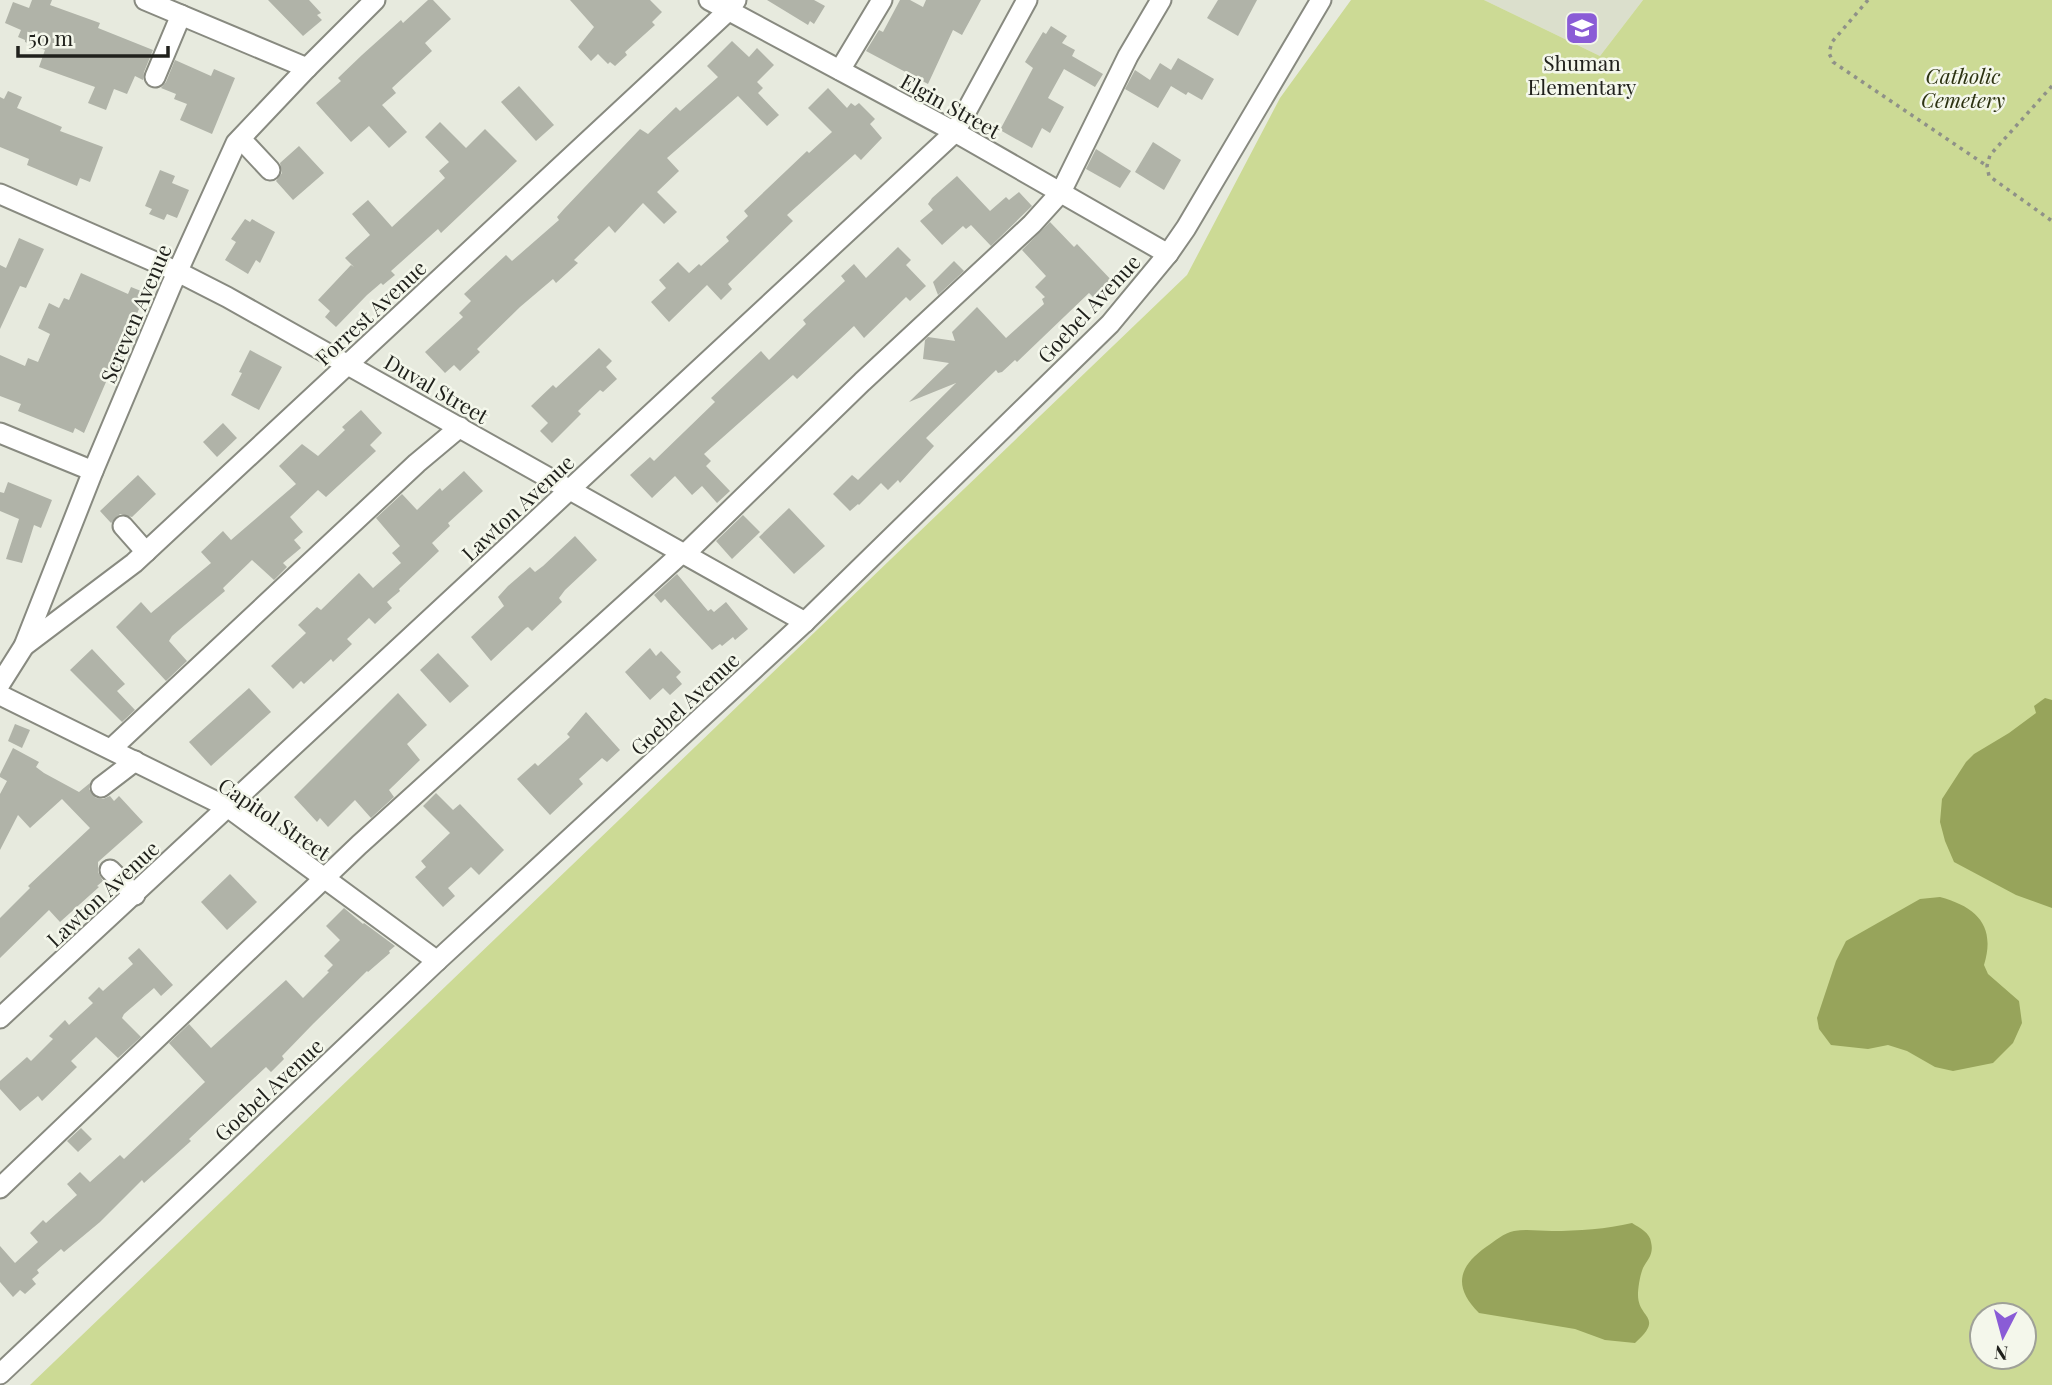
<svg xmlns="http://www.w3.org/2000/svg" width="2052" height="1385" viewBox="0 0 2052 1385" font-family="'Playfair Display',serif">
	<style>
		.built { fill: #dbdfcc }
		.green { fill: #ccda95; fill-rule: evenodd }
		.water { fill: #97a45b }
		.building { fill: #b0b3a8 }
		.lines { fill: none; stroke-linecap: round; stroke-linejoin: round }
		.minor-casing { stroke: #888a80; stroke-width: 23 }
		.path { stroke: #8f9188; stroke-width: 3.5; stroke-dasharray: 3.5 5; stroke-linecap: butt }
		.minor { stroke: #fff; stroke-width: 19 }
		.labels { text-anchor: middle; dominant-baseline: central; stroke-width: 5; stroke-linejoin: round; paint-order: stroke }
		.poi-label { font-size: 21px; fill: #20211c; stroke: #f4f7eb }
		.park-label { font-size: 21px; font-style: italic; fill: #2c3211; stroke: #f4f7eb }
		.street-label { font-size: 21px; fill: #20211c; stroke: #f4f7eb }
	</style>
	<rect width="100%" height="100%" fill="#e7eade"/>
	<polygon class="built" points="1484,0 1643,0 1600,56"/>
	<path class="green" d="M 1351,0 L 1484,0 L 1600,56 L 1643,0 L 2052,0 L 2052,1385 L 30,1385 L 1187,275 L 1280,98 ZM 1982,1315 L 2024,1315 L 2024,1357 L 1982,1357 Z"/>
	<g class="water">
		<polygon points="2045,698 2052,700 2052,908 2016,895 1954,862 1945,841 1940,822 1942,799 1966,762 1974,754 2009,733 2036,713 2034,706"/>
		<path d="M 1940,897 C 1977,907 1996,926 1984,965 L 1988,974 L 2019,1001 L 2022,1023 L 2013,1043 L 1993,1063 L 1953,1071 L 1935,1067 L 1907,1051 L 1888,1045 L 1868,1049 L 1831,1045 L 1819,1029 L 1817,1018 L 1836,961 L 1846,941 L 1920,899 Z"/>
		<path d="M 1632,1223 C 1640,1228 1650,1233 1651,1242 C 1654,1254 1648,1259 1643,1268 C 1640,1275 1638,1288 1638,1295 C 1638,1319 1665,1316 1635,1343 L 1605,1340 L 1575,1329 L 1479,1313 C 1453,1287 1458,1267 1486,1247 C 1495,1241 1504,1233 1514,1231 C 1527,1229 1539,1231 1552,1231 C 1578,1231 1607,1229 1632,1223 Z"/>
	</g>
	<g class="building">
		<polygon points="32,0 52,0 50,5 100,23 98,28 153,50 144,72 143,80 135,76 127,94 114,89 106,110 88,103 95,87 39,67 45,50 25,42 25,40 18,37 21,30 5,23 13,2 29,8"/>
		<polygon points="268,0 309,0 321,13 317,15 322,20 303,36"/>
		<polygon points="428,0 433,0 451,19 425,43 432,51 392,88 396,93 382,105 407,132 389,148 369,126 351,142 316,103 341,81 338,78 362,55 401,20 403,23"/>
		<polygon points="570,0 650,0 662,12 652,22 655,25 625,52 627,55 615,66 610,62 608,64 598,54 591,61 578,47 594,27"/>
		<polygon points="767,0 814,0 825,6 814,24 810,21 808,25"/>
		<polygon points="900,0 910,0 923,7 926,0 981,0 962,35 953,30 928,84 866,51 879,30 883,32"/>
		<polygon points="1218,0 1257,0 1238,36 1207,18"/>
		<polygon points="1051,26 1067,36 1062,43 1075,50 1072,56 1103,74 1095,87 1064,69 1048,98 1064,107 1050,133 1042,128 1032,148 1000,130 1033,68 1025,62 1043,32 1046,34"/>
		<polygon points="732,41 749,57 757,48 774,65 757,82 763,88 758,93 779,115 767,126 738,96 667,158 679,171 657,192 677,212 664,224 643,203 615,233 609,226 574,260 578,263 556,283 553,279 520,307 477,349 480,352 460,371 454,365 445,373 425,352 463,317 459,313 471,301 464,294 506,255 512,261 559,220 557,217 564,209 640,129 648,134 676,107 680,111 718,77 707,66"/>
		<polygon points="1178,58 1214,79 1202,100 1188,92 1186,95 1171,86 1158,108 1125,89 1135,70 1150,80 1160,63 1171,70"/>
		<polygon points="175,60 211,76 214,69 235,78 212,134 180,120 187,104 174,99 176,94 161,88 166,82"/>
		<polygon points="519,86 554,125 536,141 501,102"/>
		<polygon points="828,88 847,108 851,103 855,106 859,103 875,119 870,124 882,138 861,160 855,154 787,215 793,221 728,284 732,289 721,300 707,285 669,322 651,302 666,288 659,280 678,262 689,273 699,264 701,266 729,241 726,237 748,216 744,211 807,151 809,153 832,132 808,108"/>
		<polygon points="8,91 22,97 17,108 62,127 60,131 103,147 90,182 80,178 77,186 27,165 29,159 0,147 0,97 4,99"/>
		<polygon points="440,122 466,148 485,129 517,161 441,233 438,229 391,271 395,275 383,285 381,283 367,295 336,327 325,317 330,311 318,300 351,265 354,267 345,258 370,235 352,214 368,200 392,227 445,178 439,171 449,162 425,137"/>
		<polygon points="1153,142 1181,160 1164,190 1135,172"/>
		<polygon points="299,146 324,173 293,200 276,181 282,173 280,163"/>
		<polygon points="1096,149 1131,171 1120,188 1086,169"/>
		<polygon points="160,170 175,176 172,183 189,190 177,218 167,214 164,220 149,214 152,209 145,206"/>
		<polygon points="957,176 990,211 1006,197 1009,200 1019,192 1032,206 991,246 971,225 966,229 963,226 942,245 920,221 933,210 928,204 932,198"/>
		<polygon points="245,219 250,222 252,219 275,232 260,263 256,260 248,274 225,260 236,242 231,239"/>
		<polygon points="1050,222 1074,247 1077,244 1115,284 1097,301 1089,293 1017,362 1015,360 1002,372 998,373 996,370 926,438 934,446 900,483 898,480 888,490 881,483 859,505 858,504 850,511 833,494 852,475 858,480 956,383 909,402 949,363 923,359 925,340 928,337 955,341 952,332 977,307 1006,338 1044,304 1042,299 1045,297 1035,287 1046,276 1022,250"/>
		<polygon points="19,238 44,249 26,288 20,286 0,329 0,265 6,268"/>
		<polygon points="898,247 911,260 906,265 926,286 910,301 906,297 864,338 854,326 797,379 793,375 704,454 711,461 706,466 730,491 717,503 702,486 692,495 675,476 652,498 630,475 650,457 654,461 715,402 711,398 761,351 769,360 806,324 803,320 845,281 841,276 854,264 866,278"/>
		<polygon points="954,261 964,271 938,295 933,282"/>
		<polygon points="81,273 128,294 131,287 146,293 132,325 138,327 122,364 120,363 114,378 109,375 84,433 75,428 73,433 18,411 21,404 0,396 0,355 25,366 28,358 38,362 50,334 38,328 49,303 59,308 64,298 69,300"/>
		<polygon points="599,348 612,361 606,367 617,379 603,392 600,390 578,411 581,414 552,443 540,431 548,423 531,406 553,385 556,388"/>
		<polygon points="250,350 282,367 259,410 231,395 242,373 239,372"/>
		<polygon points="361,410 382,433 370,445 376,451 326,497 318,490 290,517 303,532 294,540 301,548 283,563 287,567 274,580 252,560 223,588 225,591 172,636 169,641 187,661 166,681 116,627 141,602 151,613 211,563 201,552 223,531 231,540 296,484 279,466 302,444 318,456 345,430 342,427"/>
		<polygon points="223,423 237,438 217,457 203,442"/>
		<polygon points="464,471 483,491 448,523 450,526 432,543 439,551 399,589 400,591 387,602 392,608 375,624 369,618 347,639 352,644 333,662 331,659 304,684 301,681 293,689 271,666 306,633 298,625 317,607 321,610 359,573 373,588 401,563 392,553 400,546 376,518 402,494 417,510 440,488 442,491"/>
		<polygon points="138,475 156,494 132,517 120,514 111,523 100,511"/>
		<polygon points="8,482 52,500 41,528 34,525 22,563 6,559 19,519 0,511 0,492 4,493"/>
		<polygon points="789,508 825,546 794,574 759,537"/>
		<polygon points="743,515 760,532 732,559 716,541"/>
		<polygon points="575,536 597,560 565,590 559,598 562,602 532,631 528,627 526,628 491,661 471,637 504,606 498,597 508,586 530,567 535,572 543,566"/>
		<polygon points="677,574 708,611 711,609 714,612 726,602 748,629 735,640 733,637 722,646 720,644 712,650 665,599 661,603 654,595"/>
		<polygon points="650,648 656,656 661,651 681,672 676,677 682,684 670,695 663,688 650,700 625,672"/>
		<polygon points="92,649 125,684 117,691 135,710 122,722 70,670"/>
		<polygon points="438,653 469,686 450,703 420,670"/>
		<polygon points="249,688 271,712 211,766 189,742"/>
		<polygon points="398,693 427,725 407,744 420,760 389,790 394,797 371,818 355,800 328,827 320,818 317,822 294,797"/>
		<polygon points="586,712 620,750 607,762 602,758 579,779 583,784 550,815 517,779 535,763 538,766 570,737 567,734"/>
		<polygon points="15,724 30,730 22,748 8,741"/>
		<polygon points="13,748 39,762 36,767 44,773 79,792 90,783 89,789 96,798 103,799 110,796 114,801 119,796 143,822 98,862 98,872 103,881 97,886 99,887 60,922 49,910 0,958 0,918 30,888 28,886 90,828 62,799 30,828 18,815 0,850 0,794 7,781 0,777 0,774"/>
		<polygon points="436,793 453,810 460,804 504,850 479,875 471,867 448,888 455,896 443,907 415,877 426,867 421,861 450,833 423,806"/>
		<polygon points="230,874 257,902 227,930 201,902"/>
		<polygon points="344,908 363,924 364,923 395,946 389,951 390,953 368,972 367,971 313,1024 282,1056 284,1059 271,1072 266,1067 189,1139 191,1141 144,1183 142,1180 100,1222 64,1252 61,1249 37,1270 39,1273 32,1279 36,1284 25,1294 20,1290 13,1297 0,1282 0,1246 15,1263 38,1242 30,1233 43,1220 46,1223 77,1195 67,1184 80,1172 90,1182 120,1155 124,1159 205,1082 169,1043 189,1024 211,1048 286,980 303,998 329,972 327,971 333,965 324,956 340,940 326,926"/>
		<polygon points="139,948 173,985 161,996 154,988 124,1014 122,1018 141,1037 118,1058 96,1037 71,1061 77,1067 42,1101 38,1096 20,1111 0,1089 0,1081 27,1057 31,1061 53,1039 49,1036 65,1020 69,1025 93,1003 88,998 99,987 103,991 133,964 128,958"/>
		<polygon points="81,1128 92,1139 78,1152 67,1141"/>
	</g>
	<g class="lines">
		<g class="minor-casing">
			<g id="minor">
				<polyline points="145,0 307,68"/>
				<polyline points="709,0 955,132 1168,254"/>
				<polyline points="840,70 882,0"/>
				<polyline points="155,77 181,15"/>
				<polyline points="241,139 270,170"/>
				<polyline points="0,194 178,272 227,297 805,622"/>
				<polyline points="0,433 93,471"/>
				<polyline points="123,526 146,552"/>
				<polyline points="685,554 862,382 1032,224 1061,192 1128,56 1161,0"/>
				<polyline points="24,646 134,563 729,10 736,0"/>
				<polyline points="0,684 24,646 93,471 171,286 236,143 307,68 375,0"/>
				<polyline points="0,695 229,808 437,961"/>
				<polyline points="111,749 417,463 460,427"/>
				<polyline points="101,787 135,761"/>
				<polyline points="110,870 135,895"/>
				<polyline points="0,1018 955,132 1027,0"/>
				<polyline points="0,1188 359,845 682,553"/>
				<polyline points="0,1374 437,961 805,622 1110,324 1168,254 1186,228 1321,0"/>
			</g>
		</g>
		<g class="path">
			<polyline points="1868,0 1832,42 1829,53 1833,62 1987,166"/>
			<polyline points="2052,86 1990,155 1987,166 1989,176 2052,221"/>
		</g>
		<use href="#minor" class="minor"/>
	</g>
	<defs>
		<g id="school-square" transform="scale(1.75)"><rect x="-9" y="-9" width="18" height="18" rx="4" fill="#8a5cd6" stroke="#f4f7eb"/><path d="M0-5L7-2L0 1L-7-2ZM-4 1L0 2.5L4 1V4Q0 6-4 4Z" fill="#fff"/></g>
	</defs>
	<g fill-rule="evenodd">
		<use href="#school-square" x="1582" y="28"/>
	</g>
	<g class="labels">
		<g class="poi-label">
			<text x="1582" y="62">Shuman<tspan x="1582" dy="24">Elementary</tspan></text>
		</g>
		<g class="park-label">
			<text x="1963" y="75">Catholic<tspan x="1963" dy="24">Cemetery</tspan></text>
		</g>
		<g class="street-label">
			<text transform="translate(951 105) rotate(29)">Elgin Street</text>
			<text transform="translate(1088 308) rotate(-47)">Goebel Avenue</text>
			<text transform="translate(370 312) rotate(-43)">Forrest Avenue</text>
			<text transform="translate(135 313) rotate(-67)">Screven Avenue</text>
			<text transform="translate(437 388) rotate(30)">Duval Street</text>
			<text transform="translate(517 507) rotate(-43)">Lawton Avenue</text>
			<text transform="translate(684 703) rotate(-43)">Goebel Avenue</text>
			<text transform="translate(275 818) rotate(34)">Capitol Street</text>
			<text transform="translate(102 893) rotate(-43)">Lawton Avenue</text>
			<text transform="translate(268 1089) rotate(-43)">Goebel Avenue</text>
		</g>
	</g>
	<g transform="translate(2003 1336) rotate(186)"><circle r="33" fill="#f4f7eb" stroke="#9fa198" stroke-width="2"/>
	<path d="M0-5L12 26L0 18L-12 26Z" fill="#8a5cd6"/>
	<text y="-10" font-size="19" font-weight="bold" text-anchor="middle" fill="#20211c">N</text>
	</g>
	<path d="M18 46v10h150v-10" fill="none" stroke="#20211c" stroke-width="3.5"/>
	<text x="28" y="46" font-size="21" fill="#20211c" stroke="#f4f7eb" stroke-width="5" paint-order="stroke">50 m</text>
</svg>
